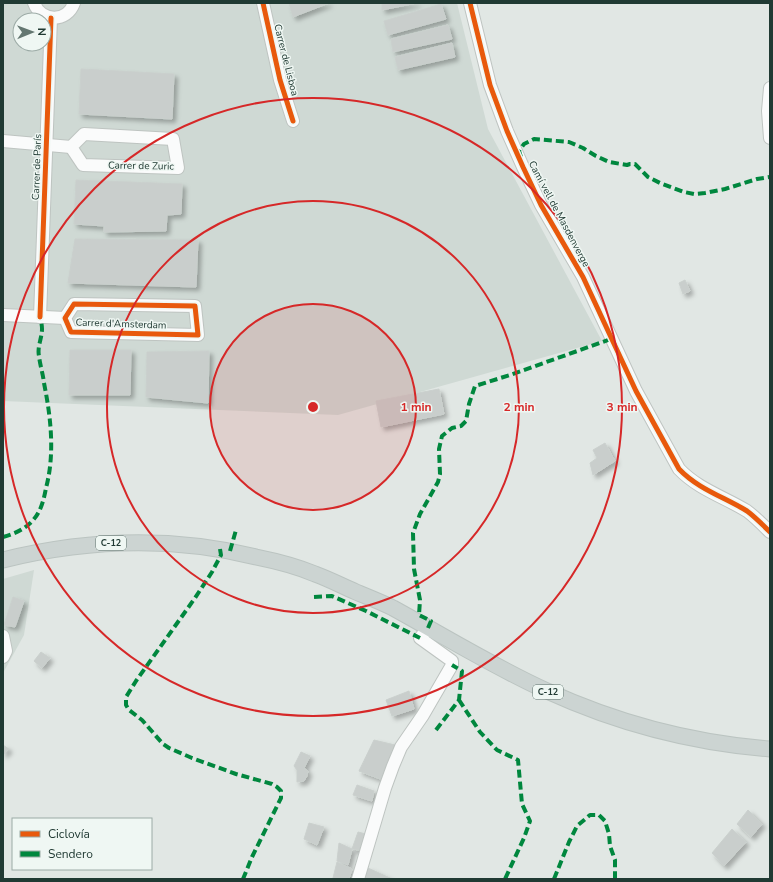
<svg xmlns="http://www.w3.org/2000/svg" width="773" height="882" viewBox="0 0 773 882" font-family="'Nunito Sans',sans-serif">
	<style>
		.built { fill: #cfd9d4; fill-rule: evenodd }
		.building { fill: #c9cecc; stroke: #cad0cd; filter: url(#shadow) }
		.lines { fill: none; stroke-linecap: round; stroke-linejoin: round }
		.minor-casing { stroke: #bec4c1; stroke-width: 14 }
		.major-casing { stroke: #bbc4c1; stroke-width: 17 }
		.minor { stroke: #fafbfb; stroke-width: 12 }
		.major { stroke: #ccd4d2; stroke-width: 15 }
		.quiet { stroke: #00873e; stroke-width: 4; stroke-dasharray: 8 4; stroke-linecap: butt }
		.cycleway-casing { stroke: #eff7f3; stroke-width: 8 }
		.cycleway { stroke: #e8590c; stroke-width: 5 }
		.ring { fill: none; stroke: #d62828; stroke-width: 2 }
		.labels { text-anchor: middle; dominant-baseline: central; stroke-width: 3; stroke-linejoin: round; paint-order: stroke }
		.shield { fill: #eff7f3; stroke: #5e736d; stroke-width: 1 }
		.shield-label { font-size: 9px; font-weight: bold; fill: #203a33 }
		.street-label { font-size: 10px; fill: #203a33; stroke: #eff7f3 }
		.centre { fill: #d62828; stroke: #eff7f3; stroke-width: 2 }
		.ring-label { font-size: 12px; text-anchor: middle; font-weight: bold; fill: #d62828; stroke: #eff7f3; stroke-width: 3; stroke-linejoin: round; paint-order: stroke }
	</style>
	<defs>
		<filter id="shadow"><feDropShadow dx="3.5" dy="3.5" stdDeviation="2" flood-color="#0004"/></filter>
	</defs>
	<rect width="100%" height="100%" fill="#e1e7e4"/>
	<g class="built">
		<path d="M 3,3 L 457,3 L 488,129 L 602,341 L 338,415 L 3,401 ZM 20,20 L 44,20 L 44,44 L 20,44 Z"/>
		<polygon points="34,570 24,635 3,673 3,579"/>
	</g>
	<g class="building">
		<polygon points="289,3 329,3 293,17"/>
		<polygon points="382,3 417,3 382,10"/>
		<polygon points="441,4 446,19 388,35 384,21"/>
		<polygon points="448,25 452,39 393,52 391,39"/>
		<polygon points="452,43 455,57 398,70 395,57"/>
		<polygon points="81,69 174,74 172,119 79,114"/>
		<polygon points="76,180 182,184 181,214 167,215 166,231 104,232 104,226 74,224"/>
		<polygon points="75,239 198,240 196,287 68,283"/>
		<polygon points="685,280 690,291 683,294 679,283"/>
		<polygon points="70,350 131,350 130,395 69,395"/>
		<polygon points="209,351 208,403 146,397 147,352"/>
		<polygon points="439,389 444,414 381,427 376,401"/>
		<polygon points="605,443 615,461 593,475 590,463 597,458 593,450"/>
		<polygon points="13,597 24,601 15,627 4,625"/>
		<polygon points="41,652 50,658 42,668 34,661"/>
		<polygon points="409,691 414,709 392,716 386,700"/>
		<polygon points="374,740 395,745 383,780 359,771"/>
		<polygon points="3,745 9,749 3,755"/>
		<polygon points="301,752 310,756 304,768 308,771 307,776 304,781 297,782 297,770 294,766"/>
		<polygon points="357,785 374,791 372,801 353,795"/>
		<polygon points="748,810 762,824 751,837 737,824"/>
		<polygon points="309,823 324,827 317,845 304,839"/>
		<polygon points="732,829 746,842 724,866 712,853"/>
		<polygon points="358,832 366,834 360,850 352,849"/>
		<polygon points="339,843 352,849 348,865 337,861"/>
		<polygon points="337,862 352,869 349,879 333,878"/>
		<polygon points="368,868 390,878 390,879 363,879"/>
	</g>
	<g class="lines">
		<g class="minor-casing">
			<g id="minor">
				<path d="M 34,3 C 41,22 67,23 74,3"/>
				<polyline points="263,3 280,80 293,121"/>
				<path d="M 470,3 L 490,85 L 507,131 L 523,167 L 541,205 L 583,277 L 636,391 L 679,469 C 698,489 724,497 747,511 C 755,517 763,525 770,532"/>
				<polyline points="770,88 768,111 770,138"/>
				<polygon points="84,134 173,139 178,168 83,165 71,147"/>
				<polyline points="3,141 71,147"/>
				<polygon points="74,304 195,306 198,335 71,332 65,318"/>
				<polyline points="3,315 65,318"/>
				<polyline points="40,317 51,18"/>
				<polyline points="3,636 6,651 3,657"/>
				<polyline points="358,879 385,788 393,766 401,747 423,715 452,665 452,661 420,638 428,628"/>
			</g>
		</g>
		<g class="major-casing">
			<path id="major" d="M 3,560 C 88,539 171,536 256,557 C 276,561 296,566 315,574 C 329,579 342,586 356,592 C 368,597 381,602 393,608 C 444,636 494,667 547,691 C 617,723 693,743 770,749"/>
		</g>
		<use href="#minor" class="minor"/>
		<use href="#major" class="major"/>
		<g class="quiet">
			<polyline points="521,157 519,151 524,144 534,139 569,142 583,148 596,156 609,162 627,165 630,164 635,164 648,177 660,183 684,192 694,194 705,193 725,189 757,179 770,177"/>
			<path d="M 3,537 C 14,534 26,529 34,519 C 41,511 44,499 46,488 C 55,454 51,418 44,383 C 43,374 40,365 39,356 C 37,347 42,338 42,329 C 42,325 41,321 40,317"/>
			<polyline points="220,549 221,555 212,572 195,598 136,681 126,697 126,705 129,710 142,720 163,744 169,748 192,758 236,774 272,784 277,787 281,791 281,798 252,857 243,879"/>
			<polyline points="230,551 236,530"/>
			<polyline points="314,597 332,596 366,611 420,638"/>
			<polyline points="428,628 431,621 419,615 420,600 414,569 413,533 420,514 438,482 440,474 439,449 442,436 452,428 461,426 466,421 469,404 475,386 510,375 611,339"/>
			<polyline points="459,700 480,732 497,750 518,760 522,804 530,821 524,838 505,879"/>
			<polyline points="436,730 459,700 462,671 452,665"/>
			<polyline points="554,879 569,842 577,826 590,815 599,815 605,821 609,834 610,846 615,860 615,879"/>
		</g>
		<g class="cycleway-casing">
			<g id="cycleway">
				<polyline points="263,3 280,80 293,121"/>
				<path d="M 470,3 L 490,85 L 507,131 L 523,167 L 541,205 L 583,277 L 636,391 L 679,469 C 698,489 724,497 747,511 C 755,517 763,525 770,532"/>
				<polygon points="74,304 195,306 198,335 71,332 65,318"/>
				<polyline points="40,317 51,18"/>
			</g>
		</g>
		<use href="#cycleway" class="cycleway"/>
	</g>
	<circle cx="313" cy="407" r="103" fill="#d62828" fill-opacity=".12"/>
	<g class="ring">
		<circle cx="313" cy="407" r="103"/>
		<circle cx="313" cy="407" r="206"/>
		<circle cx="313" cy="407" r="309"/>
	</g>
	<g class="labels">
		<g class="shield">
			<rect x="96" y="536" width="30" height="14" rx="3"/>
			<rect x="533" y="685" width="30" height="14" rx="3"/>
		</g>
		<g class="shield-label">
			<text x="111" y="543">C-12</text>
			<text x="548" y="692">C-12</text>
		</g>
		<g class="street-label">
			<text transform="translate(286 60) rotate(76)">Carrer de Lisboa</text>
			<text transform="translate(141 166) rotate(1)">Carrer de Zuric</text>
			<text transform="translate(37 167) rotate(-88)">Carrer de París</text>
			<text transform="translate(559 214) rotate(62)">Camí vell de Masdenverge</text>
			<text transform="translate(121 324) rotate(2)">Carrer d'Amsterdam</text>
		</g>
	</g>
	<circle cx="313" cy="407" r="6" class="centre"/>
	<g class="ring-label">
		<text x="416" y="411">1 min</text>
		<text x="519" y="411">2 min</text>
		<text x="622" y="411">3 min</text>
	</g>
	<rect width="773" height="882" fill="none" stroke="#203a33" stroke-width="8"/>
	<rect x="12" y="818" width="140" height="52" fill="#eff7f3" stroke="#9caba6"/>
	<rect x="20" y="831" width="20" height="6" fill="#e8590c" stroke="#9caba6"/>
	<text x="48" y="838" font-size="12" fill="#203a33">Ciclovía</text>
	<rect x="20" y="851" width="20" height="6" fill="#00873e" stroke="#9caba6"/>
	<text x="48" y="858" font-size="12" fill="#203a33">Sendero</text>
	<g transform="translate(32 32) rotate(89)"><circle r="19" fill="#eff7f3" stroke="#9caba6"/>
	<path d="M0-3L7 15L0 10L-7 15Z" fill="#647771"/>
	<text y="-6" font-size="11" font-weight="bold" text-anchor="middle" fill="#203a33">N</text>
	</g>
</svg>
